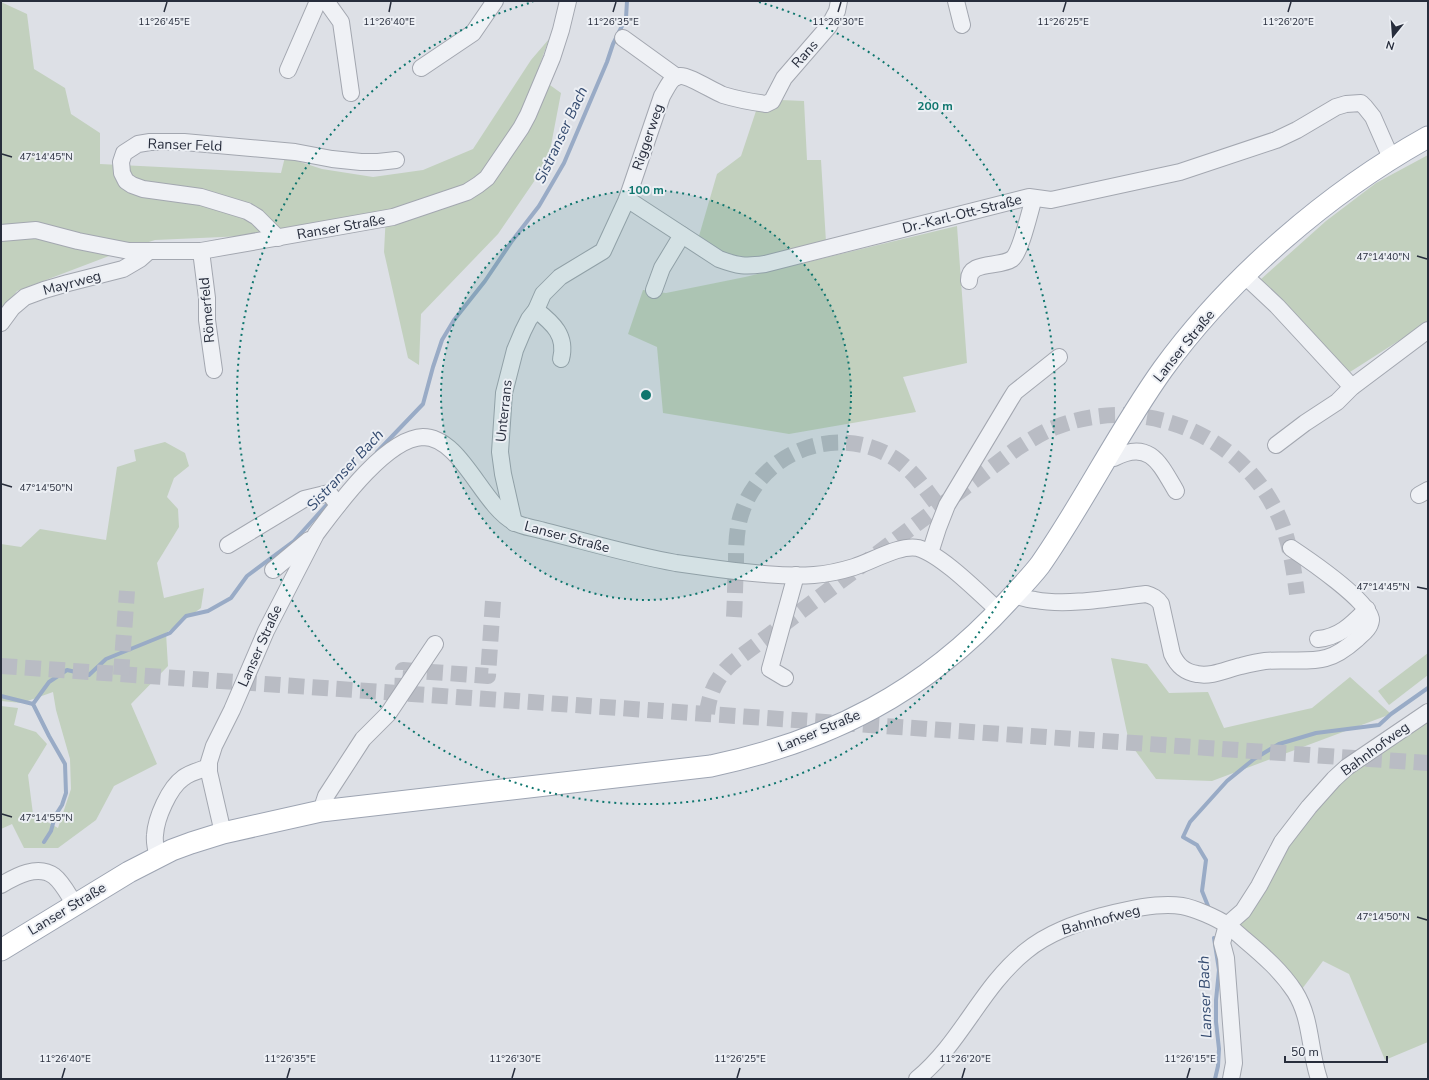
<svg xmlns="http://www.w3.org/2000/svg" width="1429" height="1080" viewBox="0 0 1429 1080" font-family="'Nunito Sans',sans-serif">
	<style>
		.green { fill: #c2d0be }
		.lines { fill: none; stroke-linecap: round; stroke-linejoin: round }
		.stream { stroke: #99abc6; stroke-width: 4 }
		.minor-tunnel { stroke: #b9bcc4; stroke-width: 16; stroke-dasharray: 16 8; stroke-linecap: butt }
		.minor-casing { stroke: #a3a7b0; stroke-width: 18 }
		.major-casing { stroke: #9da4b2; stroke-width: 23 }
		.minor { stroke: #eff1f5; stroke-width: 16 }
		.major { stroke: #fff; stroke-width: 21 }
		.ticks { fill: none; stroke: #272d3c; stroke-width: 1.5 }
		.ring { fill: none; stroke: #0f766e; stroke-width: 2; stroke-dasharray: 2 4 }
		.labels { text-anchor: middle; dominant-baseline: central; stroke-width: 4; stroke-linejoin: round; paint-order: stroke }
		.street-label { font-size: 14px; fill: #272d3c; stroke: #eceff4 }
		.water-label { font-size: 15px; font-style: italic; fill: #334a6f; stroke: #eceff4 }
		.ticks-label { font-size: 10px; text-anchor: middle; fill: #272d3c; stroke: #eceff4; stroke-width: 4; stroke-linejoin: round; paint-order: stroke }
		.centre { fill: #0f766e; stroke: #eceff4; stroke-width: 2 }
		.ring-label { font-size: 12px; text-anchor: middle; font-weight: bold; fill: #0f766e; stroke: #eceff4; stroke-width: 4; stroke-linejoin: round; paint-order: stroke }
	</style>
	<rect width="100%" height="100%" fill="#dde0e6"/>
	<g class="green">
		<polygon points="1,2 27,14 34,69 65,88 71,114 100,133 100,164 281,173 285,157 322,169 373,177 423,170 473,149 531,60 549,39 536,75 561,93 548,161 498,234 421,314 419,365 408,358 384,252 386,213 289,234 155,240 130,248 17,291 1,313"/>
		<polygon points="781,100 804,101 807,160 821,160 826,242 753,258 728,255 699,236 717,174 741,156 757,108"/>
		<polygon points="1428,155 1428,322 1350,372 1260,280 1326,221 1376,183"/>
		<polygon points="957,226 967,363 903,377 916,412 789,434 663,413 657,347 628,334 643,290 666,293 745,277"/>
		<polygon points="165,442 185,453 189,466 174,478 167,497 178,509 179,527 157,563 164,598 204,588 201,608 166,633 168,666 131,704 157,764 114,786 96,820 58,848 24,848 12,824 1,829 1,706 18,708 14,725 36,732 47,744 28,775 33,814 58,828 71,789 70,759 56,710 53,692 22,703 1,701 1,544 21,547 40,529 106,540 117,467 136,461 134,450"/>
		<polygon points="1428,653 1428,675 1389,705 1378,691"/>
		<polygon points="1111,658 1147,664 1169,693 1208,692 1224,728 1312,708 1350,677 1391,714 1212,781 1156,779 1129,742"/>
		<polygon points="1428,716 1428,1042 1385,1060 1349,974 1323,961 1302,989 1230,932 1250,909 1309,814 1354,770"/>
	</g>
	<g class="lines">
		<g class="stream">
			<polyline points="377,452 423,404 433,367 442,340 454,320 485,281 512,241 539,206 564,163 607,62 613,44 626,18 627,1"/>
			<polyline points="1,696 33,704"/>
			<polyline points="44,842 51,831 55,816 62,805 66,793 65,764 49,736 33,704 49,682 67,670 89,675 106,659 170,633 186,616 208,611 231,598 247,576 294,541 331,500"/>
			<polyline points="1210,911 1202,891 1206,860 1197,845 1183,837 1190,822 1227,781 1254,759 1279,744 1316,733 1379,725 1391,714 1428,688"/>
			<polyline points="1214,938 1219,970 1216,1000 1216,1022 1219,1049 1218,1066 1215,1079"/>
		</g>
		<g class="minor-tunnel">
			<path d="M 734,617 C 735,600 735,583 736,565 C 736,546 736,527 743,509 C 766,448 840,424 894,458 C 913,470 925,489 939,507"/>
			<polyline points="1,666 1428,763"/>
			<polyline points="121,675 127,591"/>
			<polyline points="402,694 403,670 488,676 493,601"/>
			<path d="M 707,714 C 709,692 718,674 736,660 L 1016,449 C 1029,441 1042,432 1056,427 C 1137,395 1233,429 1274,507 C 1289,534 1293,564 1297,594"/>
		</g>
		<g class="minor-casing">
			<g id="minor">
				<polyline points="326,1 341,22 351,93"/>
				<polyline points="956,1 962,25"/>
				<polyline points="623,38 677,77"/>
				<polyline points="421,68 473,33 495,1"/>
				<polyline points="288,70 318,1"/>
				<path d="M 627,199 L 719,259 C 738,266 745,267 765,264 L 1029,197 L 1051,200 L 1180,172 L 1276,140 L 1297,130 L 1336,107 L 1346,104 L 1361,103 L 1365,107 L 1373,117 L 1391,158"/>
				<polyline points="1,233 36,230 78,241 129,251 201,251 393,217 467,192 478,185 487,178 521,128 528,115 552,58 561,30 568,1"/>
				<polyline points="278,238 257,217 247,211 201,197 143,189 132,185 126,181 122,173 121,162 124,153 138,144 150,142 184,142 295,152 332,159 361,162 378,162 396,160"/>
				<polyline points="201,251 207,298 207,320 214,370"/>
				<polyline points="1245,276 1277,306 1352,387"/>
				<path d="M 969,281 C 968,260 999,268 1012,259 C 1021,252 1030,210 1034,198"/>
				<polyline points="654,290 662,268 682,235"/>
				<path d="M 536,310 C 553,323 567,336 561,359"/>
				<polyline points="1,323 12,308 25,297 44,290 68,283 123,269 140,259 149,251"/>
				<polyline points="1276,445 1305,423 1337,402 1352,387 1428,330"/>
				<path d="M 1107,455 L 1114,458 C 1150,439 1160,464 1176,491"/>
				<polyline points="1419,495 1428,490"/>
				<path d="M 514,523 L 503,474 L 500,452 L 504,393 L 515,350 L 523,331 L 529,319 L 536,310 L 543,294 L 560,277 L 603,251 L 627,199 L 662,96 C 666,90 671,76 680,76 C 688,75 713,91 723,95 C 736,99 752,102 766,104 L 772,101 L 784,78 L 829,26 L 837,11 L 839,1"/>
				<polyline points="228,545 304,499 329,493 338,505"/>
				<polyline points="930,553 938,528 947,505 1010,400 1015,392 1059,357"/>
				<polyline points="273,570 309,540"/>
				<path d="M 1013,595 C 1020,597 1027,599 1035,600 C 1068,606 1111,598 1146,594 C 1153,596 1157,598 1161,604 L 1172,654 C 1177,665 1184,672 1197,674 C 1212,677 1227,669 1241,666 C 1249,664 1257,662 1265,661 C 1284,659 1309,663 1326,658 C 1338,655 1348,647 1357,639 C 1362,634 1370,629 1371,620 C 1372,603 1306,558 1291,548"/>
				<path d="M 1318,639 C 1340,637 1352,624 1367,609"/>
				<polyline points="785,678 770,669 796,575"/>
				<polyline points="321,811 326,796 363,739 388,714 435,644"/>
				<path d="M 223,833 L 209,772 L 209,762 L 214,746 L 232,710 L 266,631 L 316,534 C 337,506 386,438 423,437 C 461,437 482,505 514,522 C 522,527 535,528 544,531 C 588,542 631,555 676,563 C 690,565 705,567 719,569 C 751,573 783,577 814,575 C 828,574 841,571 854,567 C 871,562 900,544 918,548 C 942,555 979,593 999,611"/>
				<path d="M 158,857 C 156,850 154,843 155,835 C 156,818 169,788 183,778 C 191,772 201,770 209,767"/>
				<path d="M 1,885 C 16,876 38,864 54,876 C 63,883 69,896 75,905"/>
				<path d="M 917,1079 C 962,1042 981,987 1026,951 C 1048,933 1074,924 1102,916 C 1126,910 1158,902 1182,906 C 1194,908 1217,918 1227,925 C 1233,929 1239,935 1245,940 C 1264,956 1282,972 1295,992 C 1312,1019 1309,1050 1319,1079"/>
				<polyline points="1231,1079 1234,1063 1230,1010 1226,958 1222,943 1227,925 1243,911 1259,886 1282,842 1309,807 1334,779 1347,767 1428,712"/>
			</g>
		</g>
		<g class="major-casing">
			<path id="major" d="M 1,950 L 129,872 L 172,850 L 191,843 L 223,833 L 321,811 L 711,766 C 829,741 925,692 1007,602 C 1018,590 1030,578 1040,565 C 1084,502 1118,432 1163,369 C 1230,277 1329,192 1428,137"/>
		</g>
		<use href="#minor" class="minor"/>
		<use href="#major" class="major"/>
	</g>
	<path class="ticks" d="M 164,12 L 167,2M 389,12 L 391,2M 613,12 L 616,2M 838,12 L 841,2M 1063,12 L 1066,2M 1288,12 L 1291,2M 2,154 L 12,157M 1417,256 L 1427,259M 2,484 L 12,487M 1417,587 L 1427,589M 2,814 L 12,817M 1417,917 L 1427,920M 62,1078 L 65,1068M 287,1078 L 290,1068M 512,1078 L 515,1068M 737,1078 L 740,1068M 962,1078 L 965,1068M 1187,1078 L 1190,1068"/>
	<circle cx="646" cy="395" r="205" fill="#0f766e" fill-opacity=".12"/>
	<g class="ring">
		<circle cx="646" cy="395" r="205"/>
		<path d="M759 2A409 409 0 1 1 533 2"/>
	</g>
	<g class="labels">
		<g class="street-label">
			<text transform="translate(805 54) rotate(-48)">Rans</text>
			<text transform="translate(648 137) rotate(-71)">Riggerweg</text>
			<text transform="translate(185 145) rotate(2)">Ranser Feld</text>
			<text transform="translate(962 214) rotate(-14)">Dr.-Karl-Ott-Straße</text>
			<text transform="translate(341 227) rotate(-10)">Ranser Straße</text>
			<text transform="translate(72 283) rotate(-15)">Mayrweg</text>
			<text transform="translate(207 310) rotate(-95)">Römerfeld</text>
			<text transform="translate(1184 346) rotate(-51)">Lanser Straße</text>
			<text transform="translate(504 411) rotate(-84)">Unterrans</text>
			<text transform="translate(567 537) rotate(15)">Lanser Straße</text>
			<text transform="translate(260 646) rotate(-66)">Lanser Straße</text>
			<text transform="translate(819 731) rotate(-23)">Lanser Straße</text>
			<text transform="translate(1375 749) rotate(-36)">Bahnhofweg</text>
			<text transform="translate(67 909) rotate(-31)">Lanser Straße</text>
			<text transform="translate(1101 920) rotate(-15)">Bahnhofweg</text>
		</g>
		<g class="water-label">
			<text transform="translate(561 135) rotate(-65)">Sistranser Bach</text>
			<text transform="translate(345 470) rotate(-47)">Sistranser Bach</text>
			<text transform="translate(1205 997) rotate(-92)">Lanser Bach</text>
		</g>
	</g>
	<g class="ticks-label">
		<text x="164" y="25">11°26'45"E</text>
		<text x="389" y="25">11°26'40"E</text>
		<text x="613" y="25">11°26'35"E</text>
		<text x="838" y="25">11°26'30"E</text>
		<text x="1063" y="25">11°26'25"E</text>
		<text x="1288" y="25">11°26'20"E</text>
		<text x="46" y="160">47°14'45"N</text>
		<text x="1383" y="260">47°14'40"N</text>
		<text x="46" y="491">47°14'50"N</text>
		<text x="1383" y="590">47°14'45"N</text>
		<text x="46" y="821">47°14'55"N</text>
		<text x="1383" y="920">47°14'50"N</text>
		<text x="65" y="1062">11°26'40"E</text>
		<text x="290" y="1062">11°26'35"E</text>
		<text x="515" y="1062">11°26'30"E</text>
		<text x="740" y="1062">11°26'25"E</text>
		<text x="965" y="1062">11°26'20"E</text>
		<text x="1190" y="1062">11°26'15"E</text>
	</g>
	<circle cx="646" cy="395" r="6" class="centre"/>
	<g class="ring-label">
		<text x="935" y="110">200 m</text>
		<text x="646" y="194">100 m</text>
	</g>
	<rect width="1429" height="1080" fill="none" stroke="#272d3c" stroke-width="4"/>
	<g transform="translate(1393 36) rotate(197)" stroke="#eceff4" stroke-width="3" paint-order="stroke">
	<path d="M0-3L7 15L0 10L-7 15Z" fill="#272d3c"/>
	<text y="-6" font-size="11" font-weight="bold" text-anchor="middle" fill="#272d3c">N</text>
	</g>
	<path d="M1285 1056v6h102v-6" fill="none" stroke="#272d3c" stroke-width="2"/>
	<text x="1291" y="1056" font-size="12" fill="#272d3c" stroke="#eceff4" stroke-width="3" paint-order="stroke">50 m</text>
</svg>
